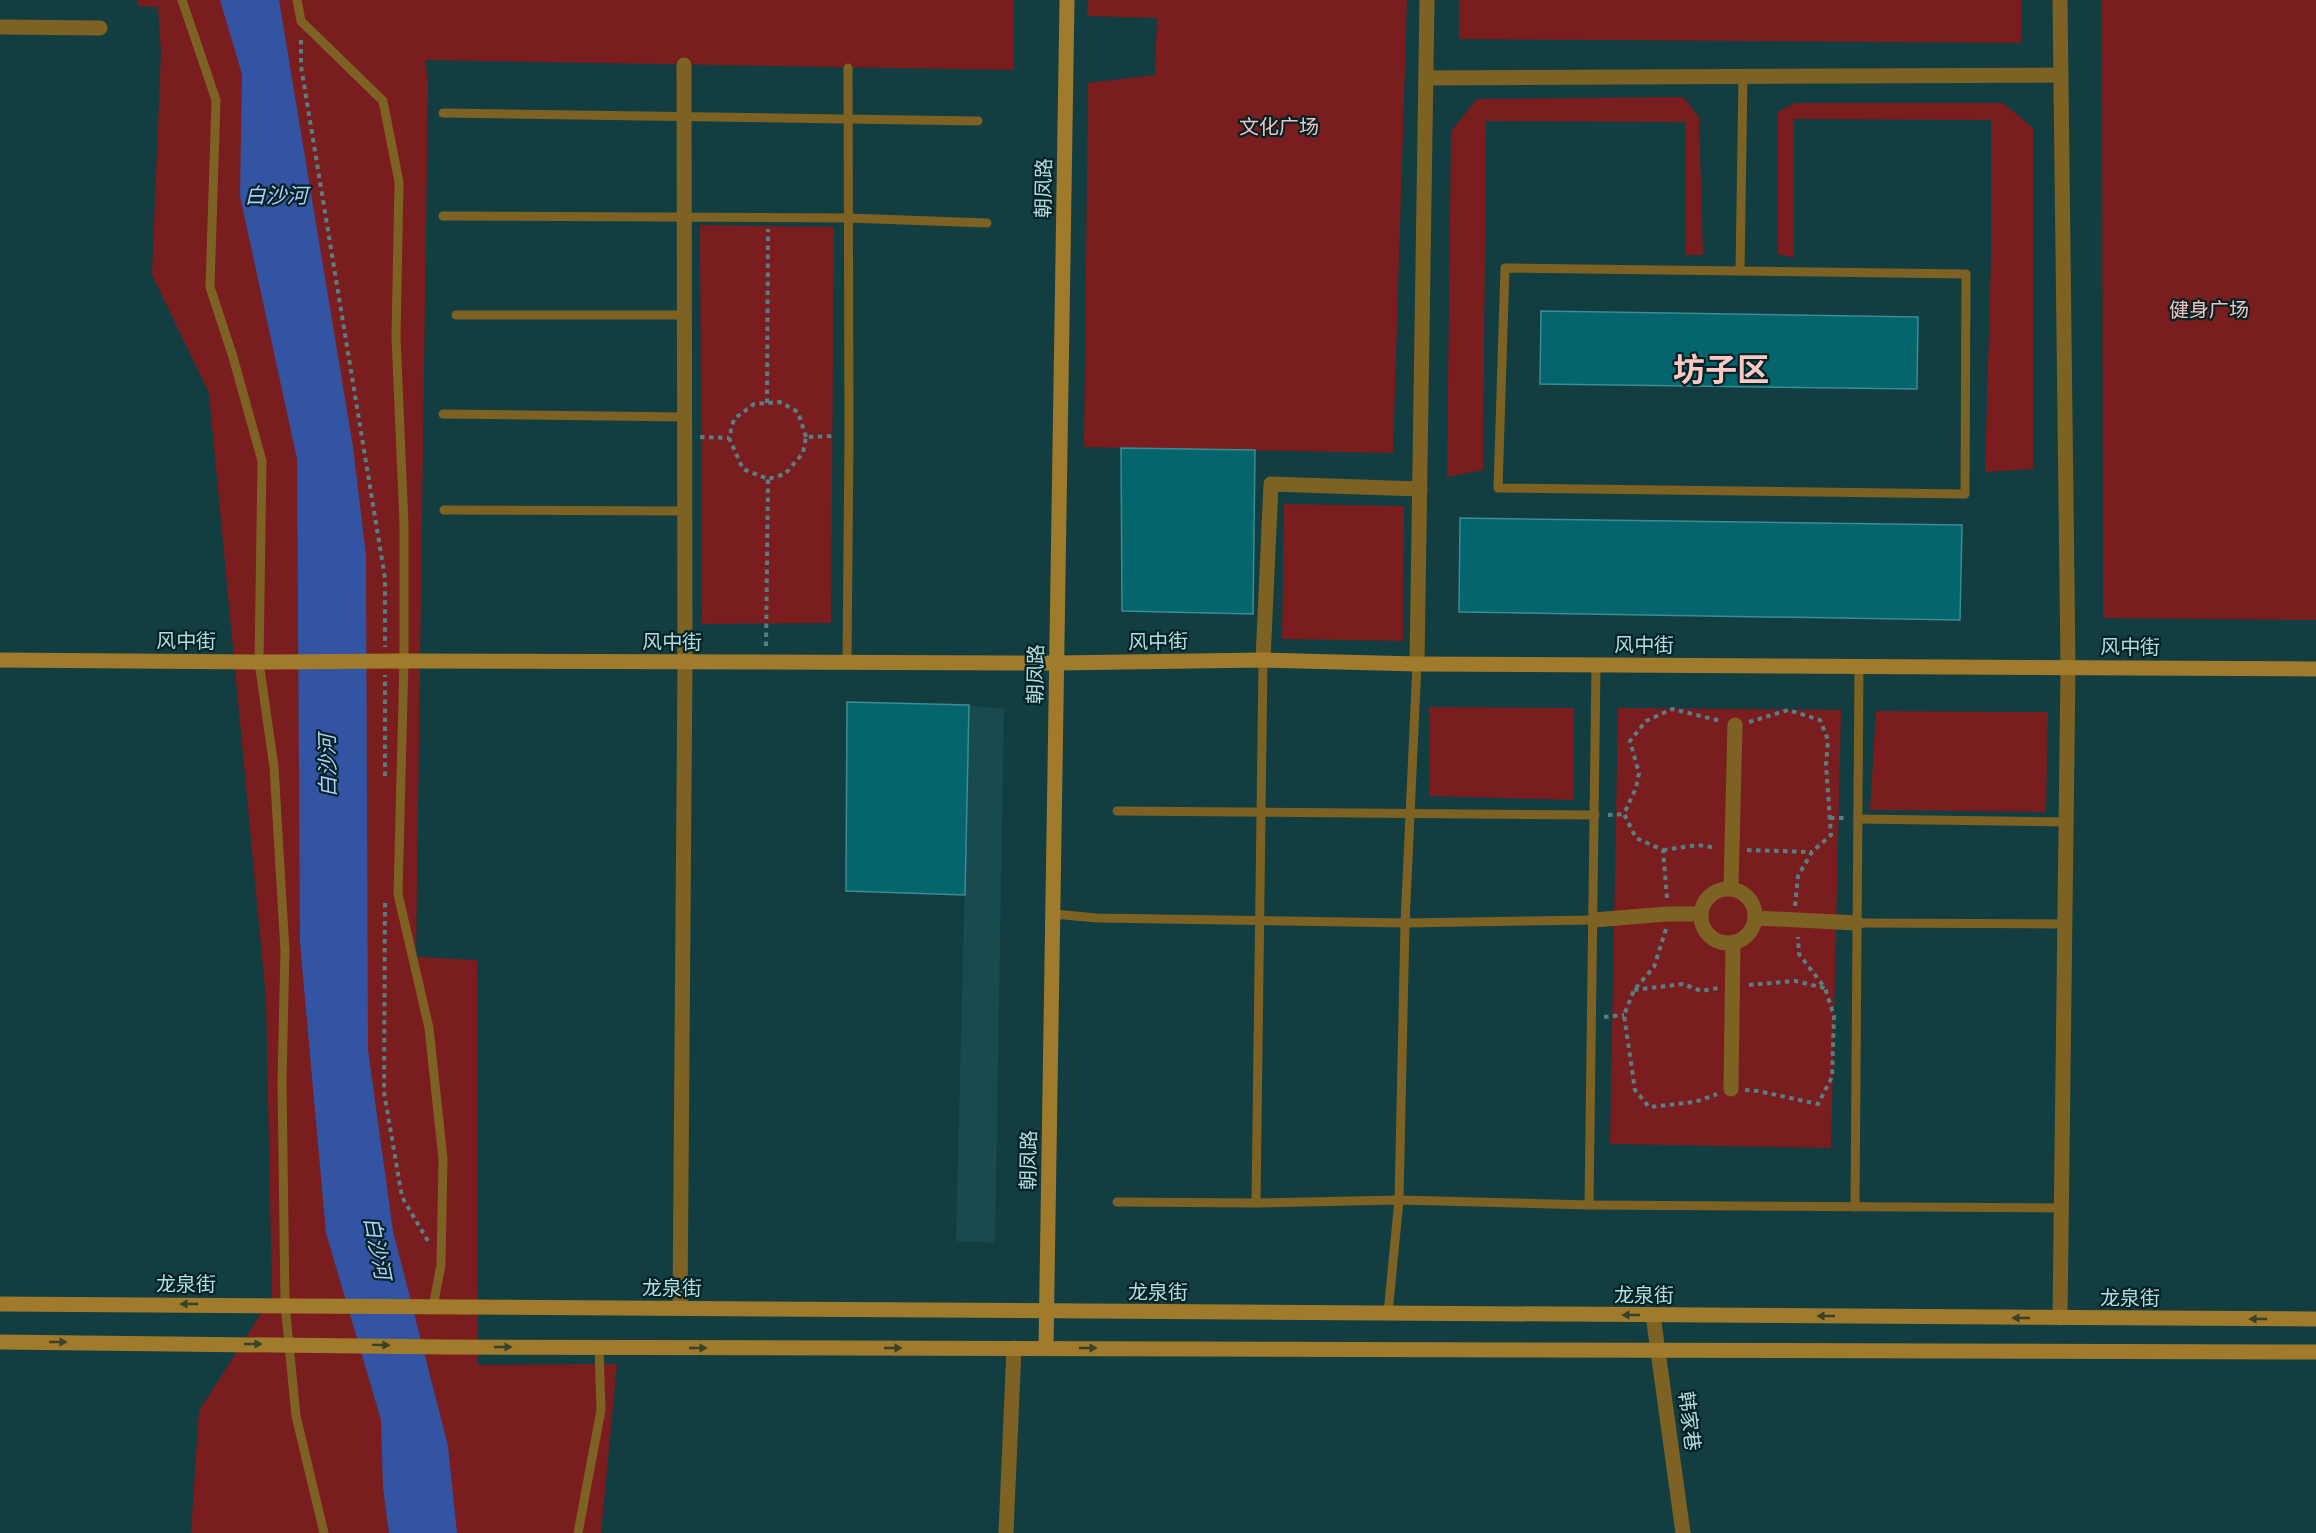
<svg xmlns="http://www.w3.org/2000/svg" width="2316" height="1533" viewBox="0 0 2316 1533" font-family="Manrope,'Noto Sans SC',sans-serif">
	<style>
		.built { fill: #184a4f }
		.green { fill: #7a1d1f }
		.water { fill: #3254a3 }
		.building { fill: #04656d; stroke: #3c8c94; stroke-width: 1.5 }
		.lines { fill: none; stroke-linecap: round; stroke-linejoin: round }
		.path { stroke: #578084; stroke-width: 4; stroke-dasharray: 4.5 4.5; stroke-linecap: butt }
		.lane { stroke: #7e6223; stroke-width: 9 }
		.street { stroke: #7e6223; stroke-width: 15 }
		.secondary { stroke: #9f7b2b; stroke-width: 15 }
		.secondary-bridge { stroke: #9f7b2b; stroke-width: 15 }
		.oneway { fill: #384228 }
		.labels { text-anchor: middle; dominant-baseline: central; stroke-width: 4.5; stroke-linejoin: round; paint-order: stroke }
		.park-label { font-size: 20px; fill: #fbc2bd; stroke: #012326 }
		.street-label { font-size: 20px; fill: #b7dce0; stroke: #012326 }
		.water-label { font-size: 21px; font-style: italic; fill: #b5cbf6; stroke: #012326 }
		.town-label { font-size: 32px; font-weight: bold; fill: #fdc8c4; stroke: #012326 }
	</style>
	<rect width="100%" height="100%" fill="#123d41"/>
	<polygon class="built" points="969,705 1004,709 995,1243 956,1241"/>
	<g class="green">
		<polygon points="138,0 1014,0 1014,70 425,60 428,82 416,957 477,960 478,1365 617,1364 601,1533 191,1533 199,1411 272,1296 266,999 209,393 152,275 161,52 158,7 138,6"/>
		<polygon points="1088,0 1407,0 1393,453 1084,447 1088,83 1155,75 1157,18 1087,16"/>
		<polygon points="1459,0 2021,0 2021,43 1459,39"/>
		<polygon points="2102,0 2316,0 2316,620 2103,618"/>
		<polygon points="1683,97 1699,117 1703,255 1685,255 1685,122 1486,121 1483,470 1447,477 1451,131 1477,99"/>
		<polygon points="1795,103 2003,103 2033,128 2033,469 1985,472 1991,259 1991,120 1794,119 1794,258 1778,254 1778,112"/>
		<polygon points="700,225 834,227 831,623 702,624"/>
		<polygon points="1284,504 1404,506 1403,641 1282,639"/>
		<polygon points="1429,707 1574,708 1574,800 1429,796"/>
		<polygon points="1618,708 1841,710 1831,1148 1610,1144"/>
		<polygon points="1876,711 2048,712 2046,812 1870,810"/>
	</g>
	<polygon class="water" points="220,0 279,0 353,447 366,555 368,1050 393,1231 448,1446 457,1533 389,1533 383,1487 381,1420 326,1233 300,943 297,459 240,196 242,74"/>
	<g class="building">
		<polygon points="1541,311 1918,317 1917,389 1540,384"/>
		<polygon points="1121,448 1255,450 1253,614 1122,611"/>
		<polygon points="1460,518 1962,525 1960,620 1459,612"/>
		<polygon points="847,702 969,705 965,895 846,891"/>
	</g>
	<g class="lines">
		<g class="path">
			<polyline points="301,40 301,66 385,578 385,647"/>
			<polyline points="767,403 768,229"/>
			<polyline points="700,437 729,438"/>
			<polyline points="806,437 798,412 780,402 754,404 734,419 729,438 743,469 768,479 785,474 803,453 806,437 836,436"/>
			<polyline points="766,646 768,479"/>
			<polyline points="1749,722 1788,710 1820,720 1828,740 1826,765 1831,835 1812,852 1798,876 1795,906"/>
			<polyline points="385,776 385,675"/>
			<polyline points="1608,815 1624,814"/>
			<polyline points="1830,818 1845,818"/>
			<polyline points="1663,850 1698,845 1716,848"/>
			<polyline points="1747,850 1812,852"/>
			<polyline points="1667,898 1663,850 1636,838 1624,814 1636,788 1639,773 1630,741 1646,721 1672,709 1721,721"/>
			<polyline points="385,903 384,1092 402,1197 428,1241"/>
			<polyline points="1666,929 1654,967 1634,990 1624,1015 1635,1090 1649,1107 1695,1102 1717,1094"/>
			<polyline points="1749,985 1795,981 1825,988 1799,954 1798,937"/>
			<polyline points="1634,990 1683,984 1701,991 1718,988"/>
			<polyline points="1604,1017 1624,1015"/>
			<polyline points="1745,1090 1758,1091 1818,1104 1832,1077 1834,1016 1825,988"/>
		</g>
		<g class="lane">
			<polyline points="182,0 216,100 210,287 233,357 262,461 259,662 274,767 285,951 282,1081 285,1304 296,1416 324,1533"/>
			<polyline points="297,0 301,21 383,101 399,182 396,337 404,524 404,661 398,894 429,1028 443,1159 441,1265 433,1307"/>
			<polyline points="443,113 978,121"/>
			<polyline points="443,216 848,218 987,223"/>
			<polygon points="1505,268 1966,274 1965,494 1498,488"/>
			<polyline points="1740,271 1743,76"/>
			<polyline points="456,315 684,315"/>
			<polyline points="443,414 685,417"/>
			<polyline points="444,510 685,511"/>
			<polyline points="847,662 849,436 848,68"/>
			<polyline points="1117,811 1595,815"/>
			<polyline points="1858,819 2066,822"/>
			<polyline points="1053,914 1097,918 1405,923 1594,920"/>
			<polyline points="1857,923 2065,924"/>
			<polyline points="1117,1202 1256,1203 1399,1200 1589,1205 2061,1208"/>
			<polyline points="1256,1203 1263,660"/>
			<polyline points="1589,1205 1596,665"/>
			<polyline points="1855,1207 1859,666"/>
			<polyline points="1388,1313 1399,1200 1405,923 1417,664"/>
			<polyline points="578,1533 601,1410 599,1347"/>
		</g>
		<g class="street">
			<polyline points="2060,0 2068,667 2060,1318"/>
			<polyline points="0,27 100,28"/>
			<polyline points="1426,78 2061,75"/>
			<polyline points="1263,660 1271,484 1420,489"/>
			<polyline points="1417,664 1427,0"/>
			<polyline points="1731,888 1735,725"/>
			<circle cx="1728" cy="916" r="27"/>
			<polyline points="1756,918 1857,923"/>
			<polyline points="1594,920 1667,914 1701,914"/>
			<polyline points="1731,1089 1733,943"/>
			<polyline points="680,1308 685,662 684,65"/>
			<polyline points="1653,1315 1683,1533"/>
			<polyline points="1006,1533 1014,1348"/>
		</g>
		<g class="secondary">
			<polyline points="0,660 269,662"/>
			<polyline points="398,661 1057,663 1263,660 1417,664 2316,669"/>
			<polyline points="0,1304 2316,1319"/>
			<polyline points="0,1342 445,1347 2316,1352"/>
			<polyline points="1046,1348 1067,0"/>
		</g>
		<polyline class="secondary-bridge" points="269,662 398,661"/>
	</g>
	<defs><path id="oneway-solid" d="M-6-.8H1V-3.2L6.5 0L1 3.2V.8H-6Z" transform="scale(1.5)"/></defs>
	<g class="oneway">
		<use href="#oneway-solid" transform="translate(189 1304) rotate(-180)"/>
		<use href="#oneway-solid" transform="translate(1631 1315) rotate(-180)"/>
		<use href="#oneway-solid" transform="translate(1826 1316) rotate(-180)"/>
		<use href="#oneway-solid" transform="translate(2021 1318) rotate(-180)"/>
		<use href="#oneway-solid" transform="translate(2258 1319) rotate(-180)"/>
		<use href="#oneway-solid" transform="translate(58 1342)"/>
		<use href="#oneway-solid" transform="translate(253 1344)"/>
		<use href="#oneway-solid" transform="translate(381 1345) rotate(1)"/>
		<use href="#oneway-solid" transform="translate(503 1347)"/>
		<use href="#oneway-solid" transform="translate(698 1348)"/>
		<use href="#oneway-solid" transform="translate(893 1348)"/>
		<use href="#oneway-solid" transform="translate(1088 1348)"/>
	</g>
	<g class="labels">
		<g class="park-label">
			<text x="1279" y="126">文化广场</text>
			<text x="2209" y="309">健身广场</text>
		</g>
		<g class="street-label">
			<text transform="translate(1043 188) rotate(-89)">朝凤路</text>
			<text x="186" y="640">风中街</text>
			<text x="672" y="641">风中街</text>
			<text transform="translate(1158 641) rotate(-1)">风中街</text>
			<text x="1644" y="644">风中街</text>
			<text x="2130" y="646">风中街</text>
			<text transform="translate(1035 674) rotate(-89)">朝凤路</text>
			<text transform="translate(1028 1160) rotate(-89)">朝凤路</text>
			<text x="186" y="1283">龙泉街</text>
			<text x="672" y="1287">龙泉街</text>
			<text x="1158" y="1291">龙泉街</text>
			<text x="1644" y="1294">龙泉街</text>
			<text x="2130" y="1297">龙泉街</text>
			<text transform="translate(1690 1421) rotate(83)">韩家巷</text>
		</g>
		<g class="water-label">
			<text x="276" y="195">白沙河</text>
			<text transform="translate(327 766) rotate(-91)">白沙河</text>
			<text transform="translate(378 1248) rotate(79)">白沙河</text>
		</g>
		<g class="town-label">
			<text x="1721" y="369">坊子区</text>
		</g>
	</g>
</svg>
